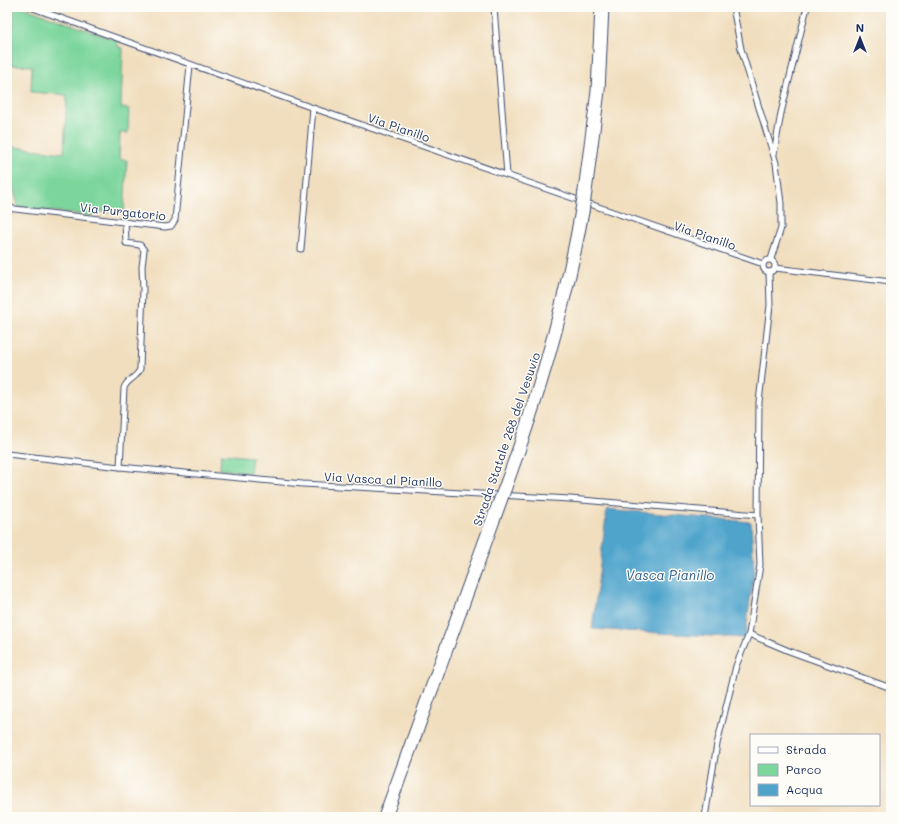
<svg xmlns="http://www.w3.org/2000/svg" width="898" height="824" viewBox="0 0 898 824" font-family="Mali,sans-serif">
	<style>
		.green { fill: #7cd69c; stroke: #4c827d }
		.water { fill: #50a4cc; stroke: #366a95 }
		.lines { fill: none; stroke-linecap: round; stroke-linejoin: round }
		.minor-casing { stroke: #3b496c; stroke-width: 7 }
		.highway-casing { stroke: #3b496c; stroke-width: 9 }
		.minor { stroke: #fff; stroke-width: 5 }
		.highway { stroke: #fff; stroke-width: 7 }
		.highway-bridge-casing { stroke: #3b496c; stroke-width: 9; stroke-linecap: butt }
		.highway-bridge { stroke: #fff; stroke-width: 7 }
		.labels { text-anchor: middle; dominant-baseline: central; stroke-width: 3; stroke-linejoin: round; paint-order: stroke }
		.street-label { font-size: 12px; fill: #1b2f5e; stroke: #fdfcf7 }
		.water-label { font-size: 13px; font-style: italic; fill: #305e8a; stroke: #fdfcf7 }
	</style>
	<rect width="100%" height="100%" fill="#fdfcf7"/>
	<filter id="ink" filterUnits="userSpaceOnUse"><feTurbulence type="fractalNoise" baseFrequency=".025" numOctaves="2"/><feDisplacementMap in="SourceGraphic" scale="8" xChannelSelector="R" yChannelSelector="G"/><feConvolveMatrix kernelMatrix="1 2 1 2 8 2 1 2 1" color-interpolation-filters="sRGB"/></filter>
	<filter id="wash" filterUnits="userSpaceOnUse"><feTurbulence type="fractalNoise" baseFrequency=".012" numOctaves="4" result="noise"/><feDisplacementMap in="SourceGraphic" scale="16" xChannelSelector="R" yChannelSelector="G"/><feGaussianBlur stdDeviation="0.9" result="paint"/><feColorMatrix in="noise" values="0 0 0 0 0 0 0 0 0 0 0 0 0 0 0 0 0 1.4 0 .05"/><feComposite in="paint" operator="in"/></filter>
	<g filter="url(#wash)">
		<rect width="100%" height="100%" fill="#f1debe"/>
		<g class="green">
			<polygon points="14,7 22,7 118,41 118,47 123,48 121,108 129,109 128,133 120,133 119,159 127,160 124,212 93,211 92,216 18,207 7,161 7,146 64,153 67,95 31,92 32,66 11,65"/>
			<polygon points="221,454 252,457 250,473 220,469"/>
		</g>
		<polygon class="water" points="607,509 751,522 754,570 745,638 592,629"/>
	</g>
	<g filter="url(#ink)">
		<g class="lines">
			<g class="minor-casing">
				<g id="minor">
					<polyline points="30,7 313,108 763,264"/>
					<polyline points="494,7 507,175"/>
					<polyline points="733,7 741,49 776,163 781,203 781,228 771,259"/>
					<polyline points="774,154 781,113 807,7"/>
					<polyline points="7,208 165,227 171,226 175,220 190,65"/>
					<polyline points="301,249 313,108"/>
					<circle cx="769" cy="266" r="6"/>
					<polyline points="775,268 891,282"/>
					<polyline points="7,454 120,467 303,484 570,499 758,515"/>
					<path d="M 120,467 L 124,388 C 127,379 137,378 140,369 L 143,289 L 142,267 L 144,250 L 140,245 L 126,243 L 125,222"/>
					<polyline points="749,634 789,651 891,688"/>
					<polyline points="705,817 717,744 736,666 749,634 760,565 758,515 759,402 770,305 769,272"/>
				</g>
			</g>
			<g class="highway-casing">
				<g id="highway">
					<polyline points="582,191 595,91 599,7"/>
					<polyline points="588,192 601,91 605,7"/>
					<path d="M 505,480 C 537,392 563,303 579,210"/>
					<path d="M 510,482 C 543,392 568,306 585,212"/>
					<polyline points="382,817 491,517"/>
					<polyline points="388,817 497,518"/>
				</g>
			</g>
			<use href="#minor" class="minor"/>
			<use href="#highway" class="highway"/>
			<g class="highway-bridge-casing">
				<g id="highway-bridge">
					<polyline points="579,210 582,191"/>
					<polyline points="585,212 588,192"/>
					<polyline points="491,517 505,480"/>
					<polyline points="497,518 510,482"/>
				</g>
			</g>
			<use href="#highway-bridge" class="highway-bridge"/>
		</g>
	</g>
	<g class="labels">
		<g class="street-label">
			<text transform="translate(399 127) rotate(19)">Via Pianillo</text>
			<text transform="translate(123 211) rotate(6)">Via Purgatorio</text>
			<text transform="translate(705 235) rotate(19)">Via Pianillo</text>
			<text transform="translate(506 439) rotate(-71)">Strada Statale 268 del Vesuvio</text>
			<text transform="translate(383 479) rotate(3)">Via Vasca al Pianillo</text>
		</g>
		<g class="water-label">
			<text x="670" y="574">Vasca Pianillo</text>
		</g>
	</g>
	<rect width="898" height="824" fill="none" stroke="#fdfcf7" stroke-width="24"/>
	<rect x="750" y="734" width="130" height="72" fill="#fdfcf7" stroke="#a3aaba"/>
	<rect x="758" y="747" width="20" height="6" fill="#ffffff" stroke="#a3aaba"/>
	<text x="786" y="754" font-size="12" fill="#1b2f5e">Strada</text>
	<rect x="758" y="764" width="20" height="12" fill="#7cd69c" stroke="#a3aaba"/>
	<text x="786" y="774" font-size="12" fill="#1b2f5e">Parco</text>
	<rect x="758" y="784" width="20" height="12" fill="#50a4cc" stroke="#a3aaba"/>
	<text x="786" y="794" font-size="12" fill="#1b2f5e">Acqua</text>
	<g transform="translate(860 38)" stroke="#fdfcf7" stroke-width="3" paint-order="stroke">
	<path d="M0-3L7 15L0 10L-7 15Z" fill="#1b2f5e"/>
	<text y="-6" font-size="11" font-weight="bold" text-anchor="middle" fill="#1b2f5e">N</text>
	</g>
</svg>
